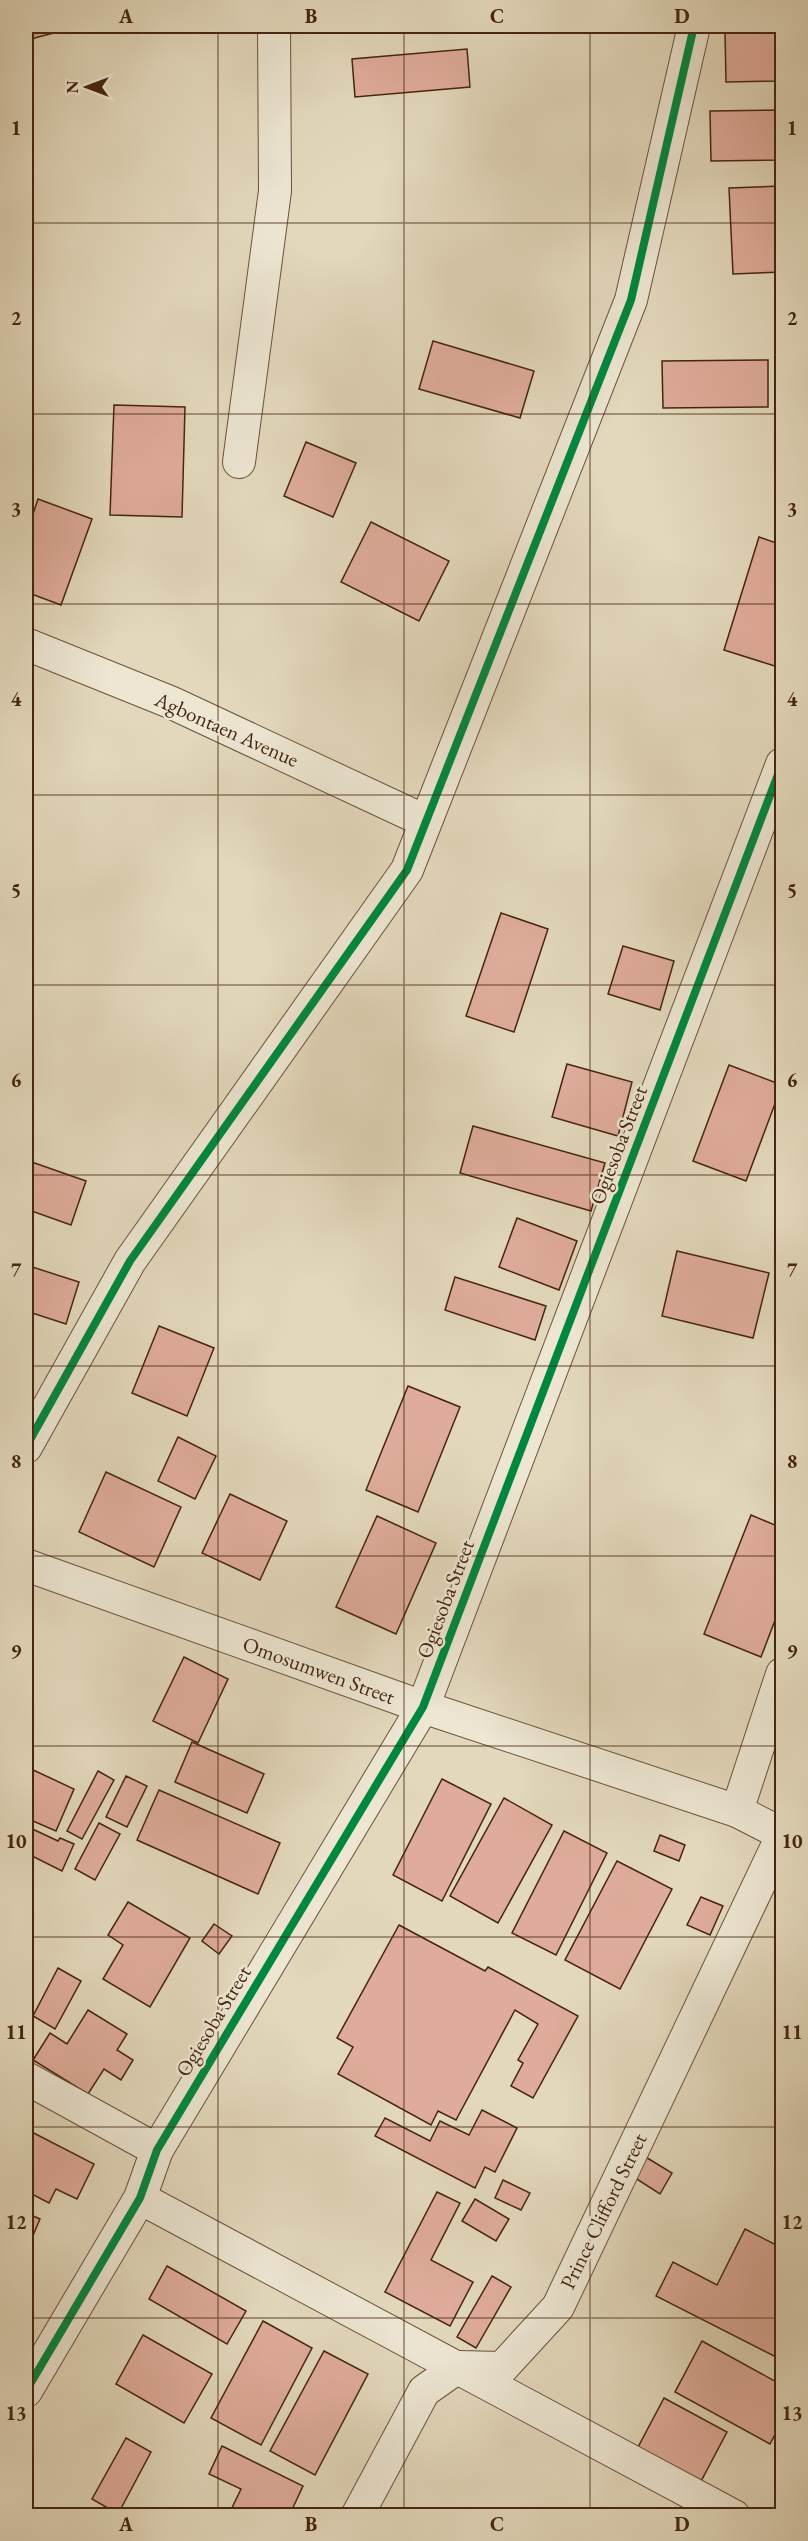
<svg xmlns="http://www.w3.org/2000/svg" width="808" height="2541" viewBox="0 0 808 2541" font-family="'EB Garamond',serif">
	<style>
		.building { fill: #dfac9b; stroke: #45250f; stroke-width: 1.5 }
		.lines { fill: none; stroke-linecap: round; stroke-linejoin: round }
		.minor-casing { stroke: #6c523a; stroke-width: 34 }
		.minor { stroke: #ede6d3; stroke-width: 32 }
		.cycleway-casing { stroke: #ede6d3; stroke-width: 11 }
		.cycleway { stroke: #00873e; stroke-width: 8 }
		.grid { fill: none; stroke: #45250f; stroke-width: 1.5; stroke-opacity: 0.55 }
		.labels { text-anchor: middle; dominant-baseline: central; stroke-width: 5; stroke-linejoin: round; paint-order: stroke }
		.street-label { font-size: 21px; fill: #45250f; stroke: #ede6d3 }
		.neatline { fill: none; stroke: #45250f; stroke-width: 2 }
		.grid-label { font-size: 20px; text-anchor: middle; font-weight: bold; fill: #45250f }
	</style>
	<rect width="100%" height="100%" fill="#e3d8bc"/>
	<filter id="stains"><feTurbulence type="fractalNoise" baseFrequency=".00333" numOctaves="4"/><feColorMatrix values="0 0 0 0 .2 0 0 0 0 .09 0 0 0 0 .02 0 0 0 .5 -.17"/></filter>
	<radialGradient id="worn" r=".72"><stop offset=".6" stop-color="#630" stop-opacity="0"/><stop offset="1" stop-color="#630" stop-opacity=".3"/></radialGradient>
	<g class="building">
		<polygon points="26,26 80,26 27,40"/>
		<polygon points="782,31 782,81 726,82 725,32"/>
		<polygon points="467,49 470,87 355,97 352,59"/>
		<polygon points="782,110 782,160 711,161 710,111"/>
		<polygon points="780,186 782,272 733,274 729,188"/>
		<polygon points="433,341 534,371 520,418 419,389"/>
		<polygon points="768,360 768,407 663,408 662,361"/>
		<polygon points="114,405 185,407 182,517 110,515"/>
		<polygon points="306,442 356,463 333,517 284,496"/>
		<polygon points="38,499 92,519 61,605 26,592 26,535"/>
		<polygon points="371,522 449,561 419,621 341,582"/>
		<polygon points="759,537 782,545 782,654 778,667 724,650"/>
		<polygon points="501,913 548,929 514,1032 466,1016"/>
		<polygon points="623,946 674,961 660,1010 608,994"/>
		<polygon points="567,1064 632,1082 618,1136 552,1117"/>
		<polygon points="729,1065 782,1085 746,1181 693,1161"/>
		<polygon points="473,1126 605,1163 591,1211 460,1173"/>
		<polygon points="782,1152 782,1182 775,1180"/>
		<polygon points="26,1160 86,1181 71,1225 26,1209"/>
		<polygon points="517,1218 577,1241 559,1290 499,1267"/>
		<polygon points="677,1251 769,1273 753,1338 662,1316"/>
		<polygon points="26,1265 79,1282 66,1324 26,1311"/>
		<polygon points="455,1277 546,1306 535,1340 445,1310"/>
		<polygon points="159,1326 214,1348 187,1416 132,1393"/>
		<polygon points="408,1386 460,1407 418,1512 366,1490"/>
		<polygon points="178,1437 216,1456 195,1499 158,1481"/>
		<polygon points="106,1472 181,1507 154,1567 79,1532"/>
		<polygon points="230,1494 287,1521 260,1580 202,1553"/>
		<polygon points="751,1515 782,1528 782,1602 761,1657 704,1634"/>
		<polygon points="377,1516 436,1543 396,1634 336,1607"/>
		<polygon points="184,1657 228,1679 198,1743 153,1721"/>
		<polygon points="192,1742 264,1774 247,1813 175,1782"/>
		<polygon points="31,1769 74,1789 56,1831 26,1818 26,1782"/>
		<polygon points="98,1771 114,1780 82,1839 67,1831"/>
		<polygon points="126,1776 147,1786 127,1827 106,1817"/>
		<polygon points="442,1779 491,1804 442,1901 393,1875"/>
		<polygon points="159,1790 280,1843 258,1894 137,1840"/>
		<polygon points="504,1798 552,1825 498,1923 450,1896"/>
		<polygon points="99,1823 120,1834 95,1880 75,1869"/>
		<polygon points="26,1826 58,1841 60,1838 74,1844 62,1871 26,1853"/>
		<polygon points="564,1831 607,1853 556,1955 512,1933"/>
		<polygon points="660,1835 685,1845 679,1861 654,1851"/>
		<polygon points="617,1861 672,1889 620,1989 565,1960"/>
		<polygon points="701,1897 723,1906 710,1935 687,1925"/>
		<polygon points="128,1902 190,1938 150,2007 103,1979 123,1945 108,1935"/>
		<polygon points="214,1924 232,1936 219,1954 202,1941"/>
		<polygon points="399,1925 485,1971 488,1967 578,2016 533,2098 511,2086 523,2063 518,2060 538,2024 515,2010 456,2120 438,2111 431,2125 338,2074 353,2047 337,2038"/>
		<polygon points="58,1968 81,1981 55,2029 33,2016"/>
		<polygon points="88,2010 127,2034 117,2050 133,2060 121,2080 104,2069 88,2094 33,2060 50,2033 67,2044"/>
		<polygon points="482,2110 517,2128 495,2172 485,2167 475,2188 375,2136 385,2118 430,2141 440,2121 469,2135"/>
		<polygon points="26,2129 94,2164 77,2199 56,2189 49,2203 26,2191"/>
		<polygon points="644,2156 672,2173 660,2194 632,2176"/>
		<polygon points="503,2180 530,2193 521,2210 495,2198"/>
		<polygon points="437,2192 460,2203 431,2260 473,2282 450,2326 385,2292"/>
		<polygon points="475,2199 509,2219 496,2241 462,2221"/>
		<polygon points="26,2213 40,2219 26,2252"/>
		<polygon points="745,2229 782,2248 782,2360 656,2296 673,2262 717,2285"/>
		<polygon points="167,2266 246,2311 227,2344 149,2299"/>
		<polygon points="492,2276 511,2287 476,2348 457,2337"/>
		<polygon points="263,2321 312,2348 261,2445 211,2418"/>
		<polygon points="143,2335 212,2374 184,2423 116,2384"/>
		<polygon points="702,2341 782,2385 782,2421 770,2444 675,2392"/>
		<polygon points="324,2351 368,2374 315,2475 270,2451"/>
		<polygon points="664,2398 727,2432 699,2485 636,2451"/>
		<polygon points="126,2438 151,2452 118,2514 92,2499"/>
		<polygon points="222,2446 303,2486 289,2516 228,2516 241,2489 209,2474"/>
	</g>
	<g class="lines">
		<g class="minor-casing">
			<g id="minor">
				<polyline points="239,462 275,191 274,26"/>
				<polyline points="26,644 170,702 425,821"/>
				<polyline points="26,1447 130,1261 407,870 631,300 694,26"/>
				<polyline points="26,1565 423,1707 737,1811 782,1834"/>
				<polyline points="737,1811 782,1674"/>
				<polyline points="26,2078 157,2150"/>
				<polyline points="140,2198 734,2516"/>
				<polyline points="26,2391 140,2198 157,2150 423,1707 782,764"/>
				<polyline points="357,2516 424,2391 458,2367 502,2368 558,2307 782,1836"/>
			</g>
		</g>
		<use href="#minor" class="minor"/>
		<g class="cycleway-casing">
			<g id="cycleway">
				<polyline points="26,1447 130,1261 407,870 631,300 694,26"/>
				<polyline points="26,2391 140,2198 157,2150 423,1707 782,764"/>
			</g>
		</g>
		<use href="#cycleway" class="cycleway"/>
	</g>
	<path class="grid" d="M 218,26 L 218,2516M 404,26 L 404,2516M 590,26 L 590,2516M 26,223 L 782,223M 26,414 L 782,414M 26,604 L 782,604M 26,795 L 782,795M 26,985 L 782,985M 26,1175 L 782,1175M 26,1366 L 782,1366M 26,1556 L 782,1556M 26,1746 L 782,1746M 26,1937 L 782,1937M 26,2127 L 782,2127M 26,2318 L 782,2318"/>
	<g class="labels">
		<g class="street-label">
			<text transform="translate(227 729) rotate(24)">Agbontaen Avenue</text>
			<text transform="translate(618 1145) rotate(-69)">Ogiesoba Street</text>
			<text transform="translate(445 1599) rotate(-69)">Ogiesoba Street</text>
			<text transform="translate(319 1670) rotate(20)">Omosumwen Street</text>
			<text transform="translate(213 2021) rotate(-59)">Ogiesoba Street</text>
			<text transform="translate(603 2211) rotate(-64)">Prince Clifford Street</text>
		</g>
	</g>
	<rect width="808" height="2541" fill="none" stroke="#e3d8bc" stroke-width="66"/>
	<g transform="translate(87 87) rotate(270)" stroke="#ede6d3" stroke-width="4.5" paint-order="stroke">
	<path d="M0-4.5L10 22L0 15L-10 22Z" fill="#45250f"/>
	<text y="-9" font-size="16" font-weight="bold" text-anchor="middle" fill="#45250f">N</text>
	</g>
	<rect x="33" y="33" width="742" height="2475" class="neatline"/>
	<g class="grid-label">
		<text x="126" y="23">A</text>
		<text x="311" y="23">B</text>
		<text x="497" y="23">C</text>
		<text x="682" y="23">D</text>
		<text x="16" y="135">1</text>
		<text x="792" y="135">1</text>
		<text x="16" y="325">2</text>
		<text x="792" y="325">2</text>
		<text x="16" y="516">3</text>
		<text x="792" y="516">3</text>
		<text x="16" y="706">4</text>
		<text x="792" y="706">4</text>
		<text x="16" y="897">5</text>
		<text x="792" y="897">5</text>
		<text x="16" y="1087">6</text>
		<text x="792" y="1087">6</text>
		<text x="16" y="1277">7</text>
		<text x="792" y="1277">7</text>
		<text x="16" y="1468">8</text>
		<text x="792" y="1468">8</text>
		<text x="16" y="1658">9</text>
		<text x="792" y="1658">9</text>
		<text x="16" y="1848">10</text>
		<text x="792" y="1848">10</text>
		<text x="16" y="2039">11</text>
		<text x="792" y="2039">11</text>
		<text x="16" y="2229">12</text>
		<text x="792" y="2229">12</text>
		<text x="16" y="2420">13</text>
		<text x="792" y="2420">13</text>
		<text x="126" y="2531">A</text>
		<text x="311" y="2531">B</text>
		<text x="497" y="2531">C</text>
		<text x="682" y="2531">D</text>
	</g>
	<rect width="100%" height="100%" filter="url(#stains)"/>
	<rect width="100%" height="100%" fill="url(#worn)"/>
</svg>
